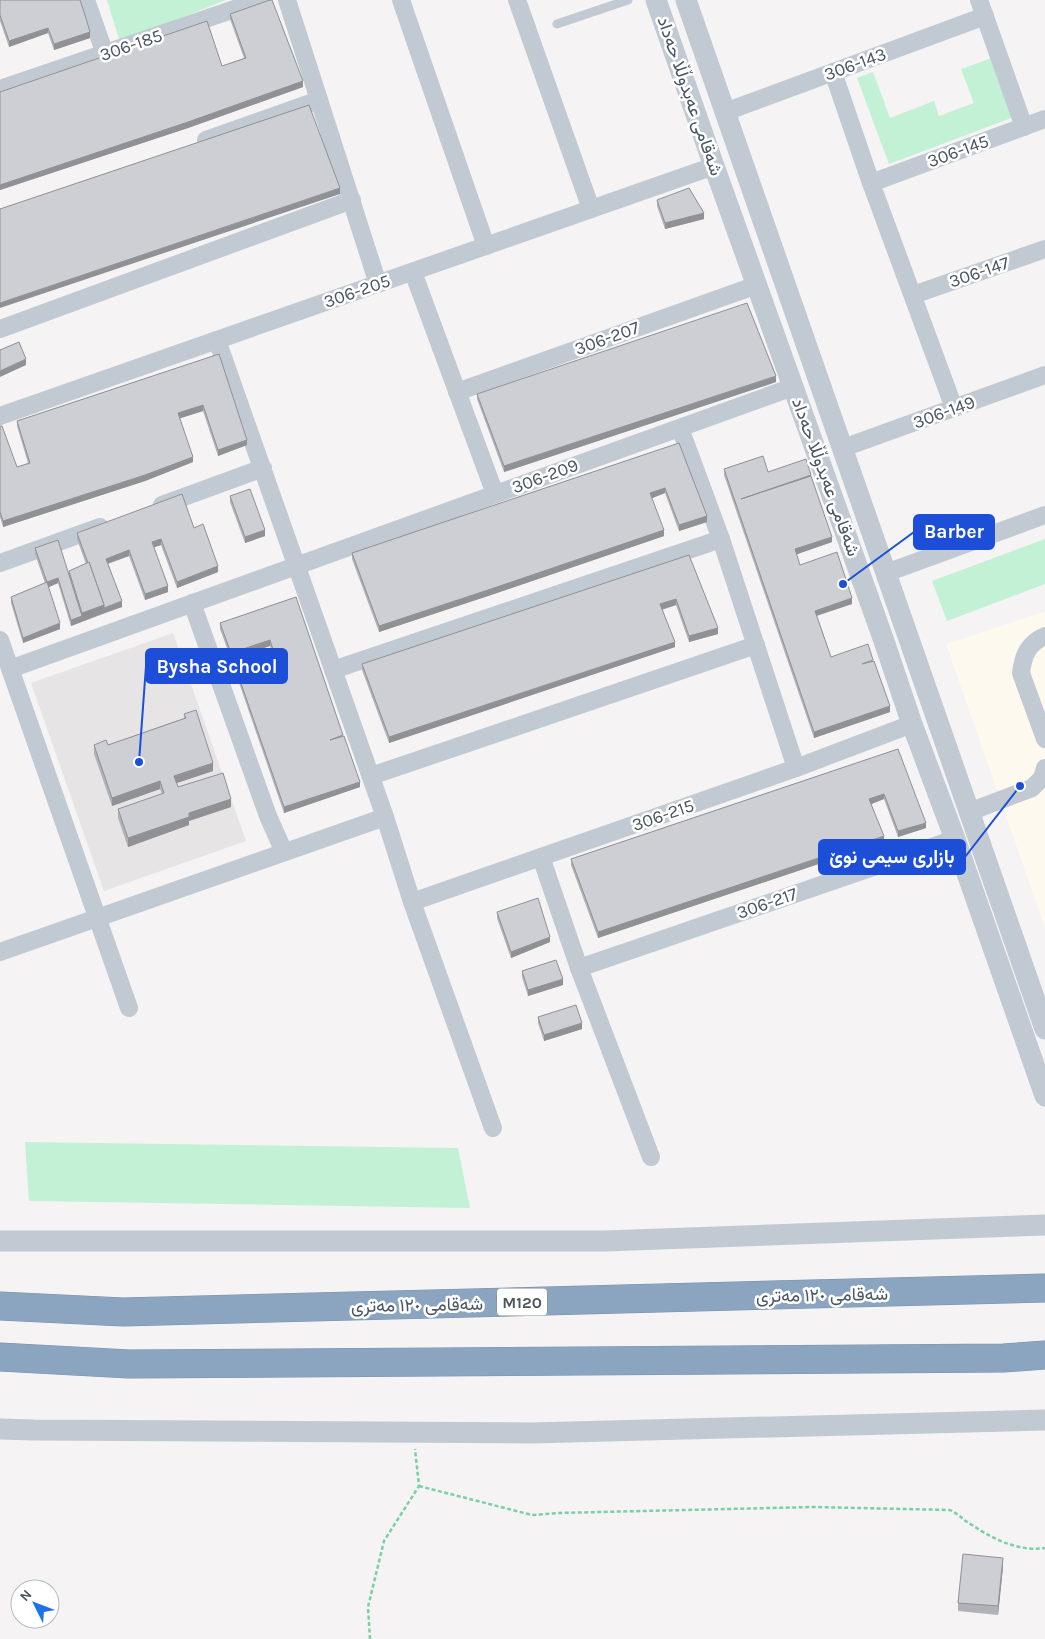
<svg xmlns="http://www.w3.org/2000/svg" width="1045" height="1639" viewBox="0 0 1045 1639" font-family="Karla,Vazirmatn,sans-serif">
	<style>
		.commercial { fill: #fdf9ef }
		.education { fill: #e6e4e5 }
		.green { fill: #c3f1d5 }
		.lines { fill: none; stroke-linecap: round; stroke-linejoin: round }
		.motorway-casing { stroke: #7690ad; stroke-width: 29 }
		.path { stroke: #7ad0a6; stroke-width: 2.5; stroke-dasharray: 4 2.5; stroke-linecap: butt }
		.service { stroke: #c1cad2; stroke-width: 9 }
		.minor { stroke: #c1cad2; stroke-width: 18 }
		.tertiary { stroke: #c1cad2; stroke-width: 21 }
		.motorway { stroke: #8ba5c1; stroke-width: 28 }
		.wall { fill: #b0b2b7 }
		.shaded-wall { fill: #909195 }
		.building { fill: #cdcfd5; stroke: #909195 }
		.labels { text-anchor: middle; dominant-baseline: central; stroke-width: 5; stroke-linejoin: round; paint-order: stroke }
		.shield { fill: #fff; stroke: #808990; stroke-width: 1 }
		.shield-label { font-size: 16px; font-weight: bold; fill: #4a5661 }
		.street-label { font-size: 18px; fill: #4a5661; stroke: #fff }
		.leader { fill: none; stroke: #1d4ed8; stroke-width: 2 }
		.callout-dot { fill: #1d4ed8; stroke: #fff; stroke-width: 2 }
		.callout { fill: #1d4ed8; stroke: #1d4ed8; stroke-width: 2 }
		.callout-label { font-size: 19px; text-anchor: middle; font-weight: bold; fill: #fff }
	</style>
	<rect width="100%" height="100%" fill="#f5f3f3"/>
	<polygon class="commercial" points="1045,611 1045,928 946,644"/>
	<polygon class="education" points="173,633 246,841 104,891 31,683"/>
	<g class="green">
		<polygon points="107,0 226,0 120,42"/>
		<polygon points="992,58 1014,117 889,164 857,78 873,72 890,118 934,101 939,116 974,103 961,69"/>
		<polygon points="1045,539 1045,584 947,621 932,581"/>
		<polygon points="25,1142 458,1148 470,1208 29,1201"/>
	</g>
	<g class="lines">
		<g class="motorway-casing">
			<g id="motorway">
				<polyline points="0,1306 123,1312 1045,1288"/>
				<polyline points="0,1357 129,1364 1004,1358 1045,1355"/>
			</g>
		</g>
		<g class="path">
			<path d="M 419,1486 L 532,1515 L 558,1513 L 813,1507 L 950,1510 C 960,1515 963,1520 972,1525 C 993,1539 1019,1552 1045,1548"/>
			<polyline points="370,1639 368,1607 384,1541 419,1486 415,1449"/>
		</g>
		<polyline class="service" points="557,24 628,0"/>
		<g class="minor">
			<polyline points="86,0 105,54"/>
			<polyline points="287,0 378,284"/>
			<polyline points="401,0 486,246"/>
			<polyline points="517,0 591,209"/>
			<polyline points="979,0 1024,127"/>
			<polyline points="833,72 871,183 954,408"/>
			<polyline points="0,89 261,0"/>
			<polyline points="725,112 985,16"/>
			<polyline points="206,140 319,100"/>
			<polyline points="871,183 1045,119"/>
			<polyline points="413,272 495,494"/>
			<polyline points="913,295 1045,249"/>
			<polyline points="0,329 352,200"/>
			<polyline points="217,340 385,817 412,902 493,1128"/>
			<polyline points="457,392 757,285"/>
			<polyline points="0,416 714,166"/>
			<polyline points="680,428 721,539 796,768"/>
			<polyline points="843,448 1045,375"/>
			<polyline points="162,505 263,468"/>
			<polyline points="0,563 100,527"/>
			<polyline points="886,573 1045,515"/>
			<polyline points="192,603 268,816 284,852"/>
			<path d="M 1045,636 C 1028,643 1023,656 1021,673 L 1045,739"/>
			<polyline points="0,640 129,1008"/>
			<polyline points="10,669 793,387"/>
			<polyline points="333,670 721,539"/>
			<polyline points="371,776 756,645"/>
			<polyline points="969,812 1032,788 1042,778 1045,768"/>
			<polyline points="541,857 579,968 651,1157"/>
			<polyline points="412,902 796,768 912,724"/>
			<polyline points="0,952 385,817"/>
			<polyline points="579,968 955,839"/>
		</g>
		<g class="tertiary">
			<polyline points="656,0 714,166 884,641 912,724 955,839 1045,1096"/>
			<polyline points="686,0 1045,1029"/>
			<polyline points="0,1241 605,1241 1045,1225"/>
			<polyline points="0,1429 34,1430 531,1433 1045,1420"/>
		</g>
		<use href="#motorway" class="motorway"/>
	</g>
	<g class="wall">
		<polygon points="0,0 90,38 54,50 48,33 9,47 0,21"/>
		<polygon points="230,14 303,87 188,128 0,190 0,92 222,66 244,58 230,19"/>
		<polygon points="657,200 704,219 665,229 657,206"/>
		<polygon points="219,354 247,445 218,456 203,411 180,418 193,462 145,481 3,527 0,517 0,426 17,467 28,463 17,426 17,421"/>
		<polygon points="776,382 504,472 477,399 477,394"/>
		<polygon points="679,443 707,522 679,531 665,493 652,498 664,536 491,595 379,632 352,559 352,553"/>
		<polygon points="724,469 768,472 811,476 832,542 796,554 800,565 852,604 817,616 831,657 873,661 890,712 814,738 724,475"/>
		<polygon points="230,496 265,536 245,543 230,502"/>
		<polygon points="194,528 218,572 177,588 161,545 154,547 168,592 145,600 129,556 108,564 122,607 71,626 58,583 48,587 60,629 23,643 11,603 11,597 45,583 35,554 35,548 69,574 69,571 86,564 77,539 77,533"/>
		<polygon points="689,555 718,634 689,642 676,605 662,610 675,647 389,743 362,670 362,664"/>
		<polygon points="296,597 360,787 284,813 236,674 236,669 273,656 270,646 231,659 220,629 220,623"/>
		<polygon points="184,714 213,771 176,783 178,787 231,807 189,821 189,825 128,847 118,818 118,809 162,794 160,789 112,806 94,754 94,745 108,745 184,718"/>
		<polygon points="898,749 926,828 898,837 884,799 871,804 884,842 598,938 571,865 571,859"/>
		<polygon points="497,912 550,942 511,958 497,918"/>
		<polygon points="522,971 563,985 528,996 522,977"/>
		<polygon points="538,1017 582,1029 544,1041 538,1023"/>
		<polygon points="1003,1567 998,1615 958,1611 958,1603"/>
	</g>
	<g class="shaded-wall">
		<polygon points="48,28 48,33 9,47 9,41"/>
		<polygon points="90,32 90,38 54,50 54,44"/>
		<polygon points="303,81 303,87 188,128 0,190 0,185"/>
		<polygon points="340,188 340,194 0,308 0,303"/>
		<polygon points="704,213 704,219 665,229 665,223"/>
		<polygon points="26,359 26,365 0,377 0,371"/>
		<polygon points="776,376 776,382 504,472 504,466"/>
		<polygon points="203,405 203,411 178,419 178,413"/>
		<polygon points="247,440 247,445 218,456 218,450"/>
		<polygon points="193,457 193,462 145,481 3,527 3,521"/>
		<polygon points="811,475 811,480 741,499"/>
		<polygon points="665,488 665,493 650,499 650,493"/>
		<polygon points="707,516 707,522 679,531 679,525"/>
		<polygon points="265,530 265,536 245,543 245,537"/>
		<polygon points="664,530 664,536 491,595 379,632 379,626"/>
		<polygon points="832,537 832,542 795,555 795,549"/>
		<polygon points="161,539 161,545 152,548 152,542"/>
		<polygon points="129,550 129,556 106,564 106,559"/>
		<polygon points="218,566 218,572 177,588 177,582"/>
		<polygon points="58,578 58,583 47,588 47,582"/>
		<polygon points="168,586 168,592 145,600 145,594"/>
		<polygon points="852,598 852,604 815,616 815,611"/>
		<polygon points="676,599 676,605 660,610 660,604"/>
		<polygon points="122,601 122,607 104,613 104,608"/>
		<polygon points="104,605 104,613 71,626 71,620 82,616 82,613"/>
		<polygon points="60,623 60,629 23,643 23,638"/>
		<polygon points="718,628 718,634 689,642 689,636"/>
		<polygon points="270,640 270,646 231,659 231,653"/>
		<polygon points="675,642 675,647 389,743 389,737"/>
		<polygon points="890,706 890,712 814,738 814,732"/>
		<polygon points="213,763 213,771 174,784 174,776"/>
		<polygon points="160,781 160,789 112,806 112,798"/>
		<polygon points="360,782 360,787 284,813 284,807"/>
		<polygon points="884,794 884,799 869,805 869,799"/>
		<polygon points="231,799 231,807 189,821 189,825 128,847 128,838 189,813"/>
		<polygon points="926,823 926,828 898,837 898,831"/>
		<polygon points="884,836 884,842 598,938 598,932"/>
		<polygon points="550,937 550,942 511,958 511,952"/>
		<polygon points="563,979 563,985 528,996 528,990"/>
		<polygon points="582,1023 582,1029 544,1041 544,1035"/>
		<polygon points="1003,1558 1003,1567 998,1615 998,1606"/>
	</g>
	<g class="building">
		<polygon points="0,0 80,0 85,15 90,32 54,44 48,28 9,41 0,15"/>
		<polygon points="270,0 272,0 303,81 188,122 0,185 0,92 207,21 222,66 246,58 230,14"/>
		<polygon points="309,105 340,188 0,303 0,209"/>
		<polygon points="689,188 704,213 665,223 657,200"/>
		<polygon points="747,303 776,376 504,466 477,394"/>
		<polygon points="19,342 26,359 0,371 0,350"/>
		<polygon points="219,354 247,440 218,450 203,405 178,413 193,457 145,475 3,521 0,512 0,426 2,426 17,467 30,463 17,421"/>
		<polygon points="679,443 707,516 679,525 665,488 650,493 664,530 491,589 379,626 352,553"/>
		<polygon points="763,456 768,472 806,459 811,475 741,499 811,476 832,537 795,549 800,565 837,552 852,598 815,611 831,657 868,644 873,660 862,664 874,661 890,706 814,732 724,469"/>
		<polygon points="250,489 265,530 245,537 230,496"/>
		<polygon points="182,494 194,528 203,524 218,566 177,582 161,539 152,542 168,586 145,594 129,550 106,559 122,601 104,608 104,605 89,562 88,563 77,533"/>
		<polygon points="58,540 82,616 71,620 58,578 47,582 60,623 23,638 11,597 47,582 35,548"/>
		<polygon points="689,555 718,628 689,636 676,599 660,604 675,642 389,737 362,664"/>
		<polygon points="89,562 104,605 82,613 69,571"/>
		<polygon points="296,597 343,735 330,740 344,736 360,782 284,807 236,669 275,656 270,640 231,653 220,623"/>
		<polygon points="196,710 213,763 174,776 178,787 223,773 231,799 189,813 189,817 128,838 118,809 164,793 160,781 112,798 94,745 106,740 108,745 186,718 184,714"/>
		<polygon points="898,749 926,823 898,831 884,794 869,799 884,836 598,932 571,859"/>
		<polygon points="538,898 550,937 511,952 497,912"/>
		<polygon points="556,960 563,979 528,990 522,971"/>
		<polygon points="576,1005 582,1023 544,1035 538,1017"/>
		<polygon points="963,1554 1003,1558 998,1606 958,1603"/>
	</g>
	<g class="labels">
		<rect class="shield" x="497" y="1288.5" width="50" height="27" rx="4"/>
		<g class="shield-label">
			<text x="522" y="1302">M120</text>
		</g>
		<g class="street-label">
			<text transform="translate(131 45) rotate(-19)">306-185</text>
			<text transform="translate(855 64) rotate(-20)">306-143</text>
			<text transform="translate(690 96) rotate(71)">شەقامی عەبدوڵڵا حەداد</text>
			<text transform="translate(958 151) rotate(-20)">306-145</text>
			<text transform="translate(979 272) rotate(-19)">306-147</text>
			<text transform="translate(357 291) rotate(-19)">306-205</text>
			<text transform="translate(607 338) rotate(-20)">306-207</text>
			<text transform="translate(944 412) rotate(-20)">306-149</text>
			<text transform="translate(545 476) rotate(-20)">306-209</text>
			<text transform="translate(826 477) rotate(70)">شەقامی عەبدوڵڵا حەداد</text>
			<text transform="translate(663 815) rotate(-19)">306-215</text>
			<text transform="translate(767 903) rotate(-19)">306-217</text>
			<text transform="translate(822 1295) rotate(-1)">شەقامی ١٢٠ مەتری</text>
			<text transform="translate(417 1305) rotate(-1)">شەقامی ١٢٠ مەتری</text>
		</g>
	</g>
	<path class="leader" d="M843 584L914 532M139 762L146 666M1020 786L965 857"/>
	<g class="callout-dot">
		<circle cx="843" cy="584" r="5"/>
		<circle cx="139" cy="762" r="5"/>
		<circle cx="1020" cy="786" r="5"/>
	</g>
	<g class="callout">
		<rect x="914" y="515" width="80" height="34" rx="5"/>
		<rect x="146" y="649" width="141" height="34" rx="5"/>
		<rect x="819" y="840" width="146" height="34" rx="5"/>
	</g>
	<g class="callout-label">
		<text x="954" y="538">Barber</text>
		<text x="217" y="673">Bysha School</text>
		<text x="892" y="863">بازاری سیمی نوێ</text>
	</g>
	<g transform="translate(35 1604) rotate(312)"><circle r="24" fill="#ffffff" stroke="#b7bbc0"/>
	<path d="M0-4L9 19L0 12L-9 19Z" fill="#1a73e8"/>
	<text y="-8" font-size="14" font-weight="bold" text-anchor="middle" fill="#4a5661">N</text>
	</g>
</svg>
